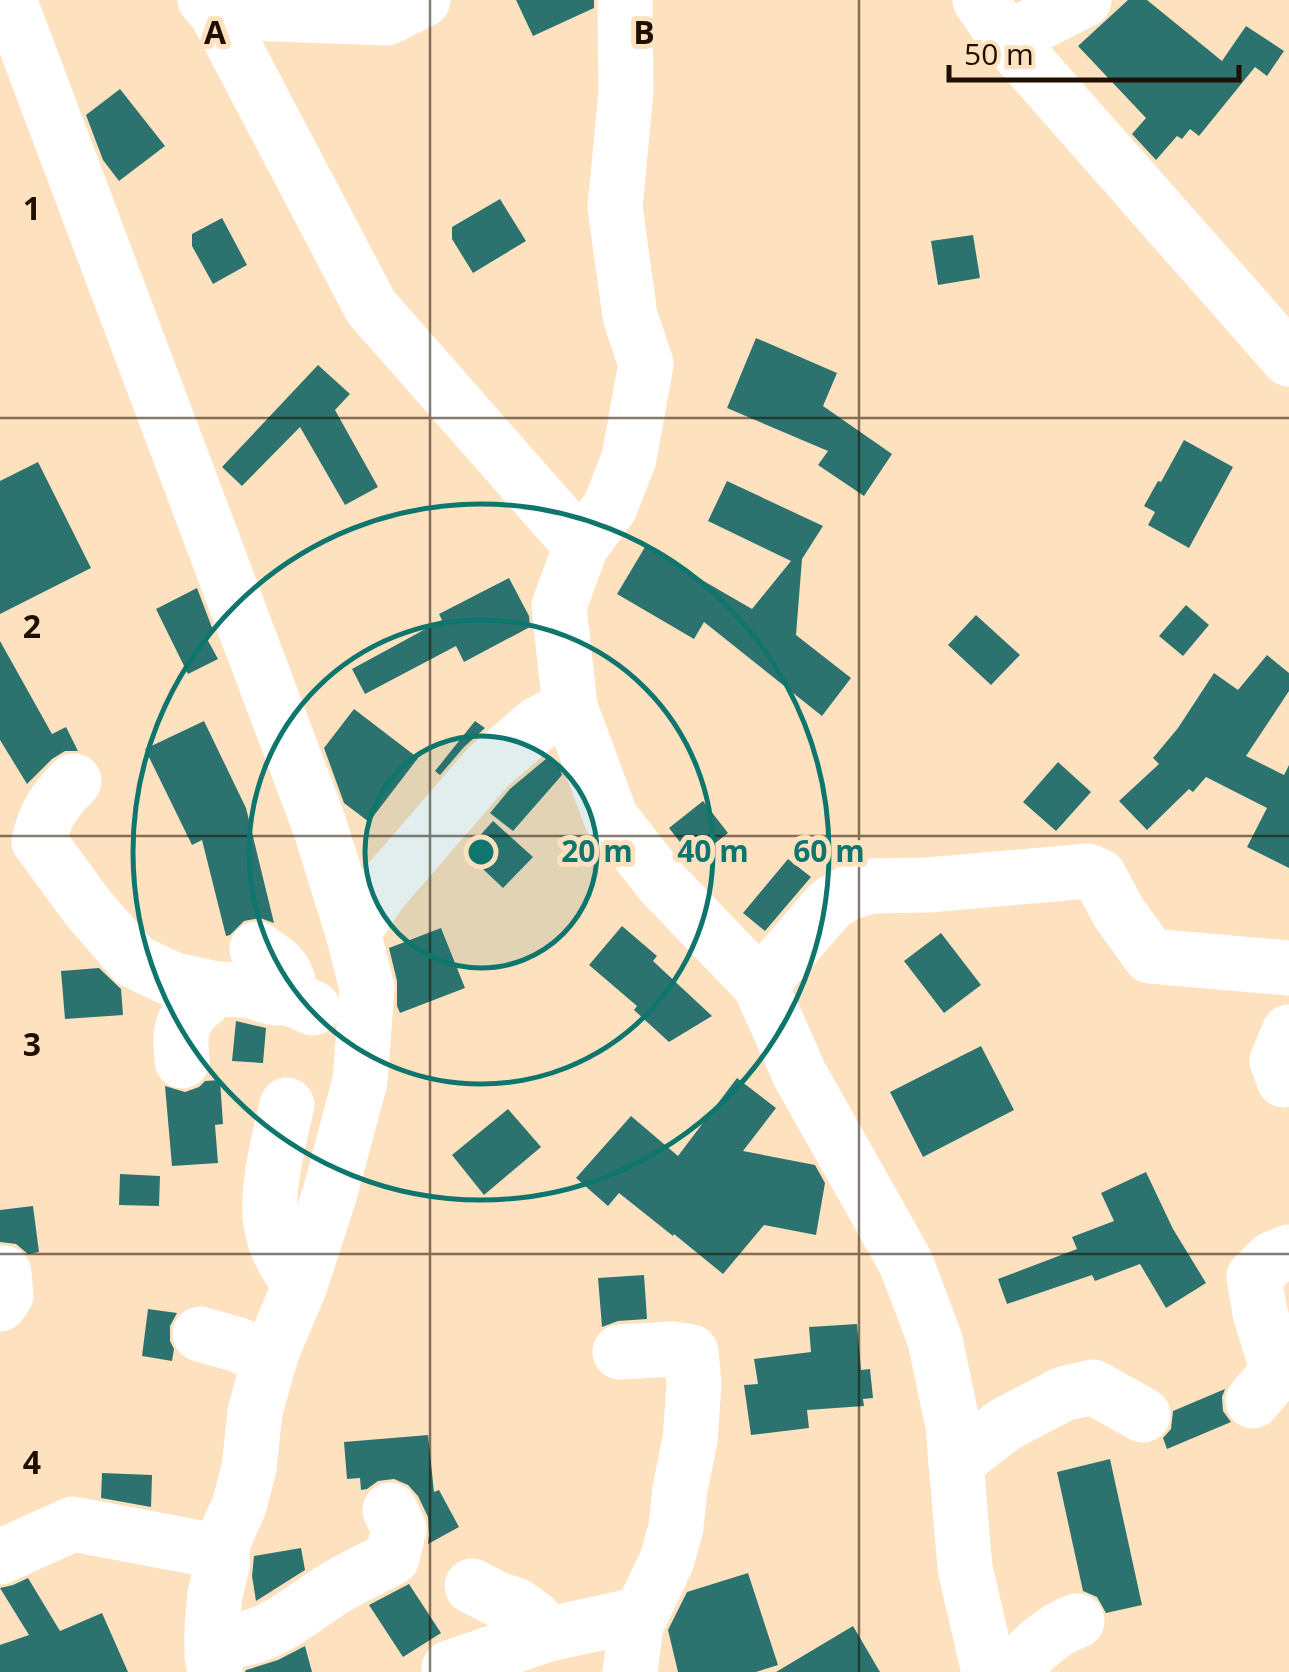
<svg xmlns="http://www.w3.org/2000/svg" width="1289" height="1672" viewBox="0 0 1289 1672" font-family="'Open Sans',sans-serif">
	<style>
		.building { fill: #2c7370 }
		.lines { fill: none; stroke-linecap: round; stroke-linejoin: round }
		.minor { stroke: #fff; stroke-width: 55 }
		.grid { fill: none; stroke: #1f0f00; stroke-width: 2.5; stroke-opacity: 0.55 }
		.ring { fill: none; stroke: #0f766e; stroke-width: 5 }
		.grid-label { font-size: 32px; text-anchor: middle; font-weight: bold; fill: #1f0f00; stroke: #fee1bf; stroke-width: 10; stroke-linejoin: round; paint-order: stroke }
		.centre { fill: #0f766e; stroke: #fee1bf; stroke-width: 5 }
		.ring-label { font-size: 30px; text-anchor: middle; font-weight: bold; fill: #0f766e; stroke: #fee1bf; stroke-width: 10; stroke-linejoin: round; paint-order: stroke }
	</style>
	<rect width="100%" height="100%" fill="#fee1bf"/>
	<g class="building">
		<polygon points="516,0 594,0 594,8 533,36"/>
		<polygon points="1128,0 1147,0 1222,61 1246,26 1284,51 1267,76 1255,67 1199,136 1190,129 1182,139 1177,136 1156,160 1132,134 1146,118 1078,46"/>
		<polygon points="120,89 165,146 119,181 103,160 86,115"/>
		<polygon points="500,199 526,241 473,273 452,239 452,227"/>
		<polygon points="222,218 247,265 213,284 192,246 192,234"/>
		<polygon points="973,235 980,278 938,285 931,241"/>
		<polygon points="756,338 837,373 823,406 892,454 864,496 818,465 828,451 727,408"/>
		<polygon points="318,365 350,394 335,410 378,487 345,505 300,427 242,486 222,467"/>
		<polygon points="1184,440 1233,467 1189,548 1148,525 1155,512 1144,506 1158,481 1161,482"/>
		<polygon points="38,462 91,568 0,614 0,481"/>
		<polygon points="727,481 823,526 802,559 796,635 851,678 822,716 704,622 694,639 617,594 645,547 752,609 791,561 708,521"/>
		<polygon points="509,578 529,616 530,627 464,662 456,646 365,694 352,669 442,620 439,614"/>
		<polygon points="197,588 214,633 206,637 218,659 188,674 156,609"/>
		<polygon points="1186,605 1209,625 1183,656 1159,636"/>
		<polygon points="976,615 1020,655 991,685 948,645"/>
		<polygon points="0,641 52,734 66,727 78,751 65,751 52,759 27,784 0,740"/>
		<polygon points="1267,655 1289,673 1289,691 1246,756 1284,775 1289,765 1289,868 1247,847 1267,808 1206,777 1193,792 1189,789 1147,830 1119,801 1159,764 1153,758 1178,728 1214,673 1238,690"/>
		<polygon points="354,709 418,758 369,822 344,803 324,748"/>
		<polygon points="204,721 246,808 274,923 260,918 244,921 230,935 226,936 202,840 192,845 145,749"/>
		<polygon points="475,721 485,728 464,747 440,775 435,771"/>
		<polygon points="547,758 560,769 562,775 513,831 490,813 510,789"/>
		<polygon points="1058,762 1091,792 1056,831 1023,802"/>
		<polygon points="703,801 728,833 694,860 669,828"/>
		<polygon points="493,821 533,857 503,888 465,852"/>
		<polygon points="788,859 811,877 765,931 743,913"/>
		<polygon points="622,926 657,956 653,961 712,1016 669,1042 634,1010 637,1006 589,965"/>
		<polygon points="441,928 465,988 400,1013 397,1006 397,981 389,948"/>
		<polygon points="941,933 981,985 944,1013 904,961"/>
		<polygon points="99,968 121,989 123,1015 65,1019 61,971"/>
		<polygon points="236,1021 266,1028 263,1063 232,1061"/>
		<polygon points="981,1046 1014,1110 923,1157 890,1092"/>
		<polygon points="737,1078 776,1108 743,1151 815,1165 825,1183 816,1235 764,1225 723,1274 674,1234 673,1236 619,1193 608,1206 576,1178 631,1116 678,1156"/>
		<polygon points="220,1080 223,1124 215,1125 218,1163 172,1166 165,1086 185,1092 199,1087 205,1081"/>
		<polygon points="508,1109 541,1147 484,1195 452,1155"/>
		<polygon points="1146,1172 1173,1229 1206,1283 1166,1308 1140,1264 1095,1281 1092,1275 1007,1304 998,1279 1077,1249 1072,1237 1114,1221 1101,1193"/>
		<polygon points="120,1174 160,1176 159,1206 119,1205"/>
		<polygon points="33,1206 39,1252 28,1254 16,1244 0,1242 0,1210"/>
		<polygon points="644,1275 647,1319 618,1321 602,1327 598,1278"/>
		<polygon points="148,1309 177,1313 170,1326 170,1341 174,1349 172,1361 142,1356"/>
		<polygon points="857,1324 861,1370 870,1369 873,1398 863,1399 864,1406 807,1410 809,1428 751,1435 744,1385 758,1384 754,1359 811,1352 809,1327"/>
		<polygon points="1225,1389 1222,1397 1223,1411 1231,1422 1167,1449 1163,1438 1171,1429 1173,1411"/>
		<polygon points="428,1435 434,1492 439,1490 459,1527 428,1544 429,1535 428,1517 418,1496 408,1485 394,1479 378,1481 367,1489 361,1490 360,1478 347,1479 344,1442"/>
		<polygon points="1110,1459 1142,1605 1106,1613 1097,1597 1083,1591 1057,1472"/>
		<polygon points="102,1473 152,1475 151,1507 101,1498"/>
		<polygon points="301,1548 305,1570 256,1601 252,1576 254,1556"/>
		<polygon points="748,1573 778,1665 756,1672 678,1672 668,1630 687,1592"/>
		<polygon points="28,1578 60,1631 102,1613 128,1672 0,1672 0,1645 29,1635 0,1588 13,1585"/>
		<polygon points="409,1584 441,1633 403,1657 369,1605"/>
		<polygon points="853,1626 880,1672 776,1672"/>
		<polygon points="305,1646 312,1672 245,1672 246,1670 278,1660"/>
	</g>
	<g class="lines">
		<g class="minor">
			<polyline points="9,0 319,824 353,933 367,988 360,1081 330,1193 300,1285 271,1354 255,1412 249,1468 239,1506 223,1542 222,1566 215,1594 212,1627 212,1655 215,1672"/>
			<polyline points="205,0 216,12 371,307 581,546"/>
			<polyline points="625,0 626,92 615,207 630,316 646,364 629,458 610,507 581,546 559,606 570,707 611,818 662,883 760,985 800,1075 906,1263 935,1340 953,1426 965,1568 989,1672"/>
			<polyline points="980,0 1007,39 1289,359"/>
			<polyline points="216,12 387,18 423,0"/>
			<polyline points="1007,39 1084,0"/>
			<path d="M 74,781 C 54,801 45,814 39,841 L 88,908 L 134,961 L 174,980 L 216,989"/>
			<polyline points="353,933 380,892 488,767 538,724 570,707"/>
			<path d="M 257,949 C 279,964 290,970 290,998 L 313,1008"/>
			<polyline points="760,985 830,904 850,892 871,886 928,885 1088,871 1099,876 1119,913 1150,956 1289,968"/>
			<path d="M 182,1061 C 178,1019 185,1016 216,989 L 247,990 L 274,998 L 290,998"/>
			<polyline points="1284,1080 1277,1061 1289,1032"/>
			<path d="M 287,1105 C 279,1139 264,1196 272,1229 C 276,1250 288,1268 300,1285"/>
			<polyline points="0,1304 6,1295 4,1273"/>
			<polyline points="200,1334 239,1345 270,1360"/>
			<polyline points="620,1352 672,1349 691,1352 694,1385 690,1440 680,1489 676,1527 667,1560 636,1625 630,1672"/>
			<polyline points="1253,1401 1278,1371 1260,1313 1254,1277 1272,1259 1289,1252"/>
			<polyline points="956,1462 1004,1425 1063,1394 1093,1387 1143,1415"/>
			<polyline points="0,1557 73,1524 205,1549 222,1549"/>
			<polyline points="472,1586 497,1599 516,1605 534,1618 545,1635"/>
			<path d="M 212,1642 C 269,1642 290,1616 335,1588 C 353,1577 373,1568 392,1558 L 399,1529 L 390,1510"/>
			<polyline points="449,1668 545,1635 641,1614"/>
			<path d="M 1014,1672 C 1029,1651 1053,1629 1077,1621"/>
		</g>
	</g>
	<path class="grid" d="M 430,0 L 430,1672M 859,0 L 859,1672M 0,418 L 1289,418M 0,836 L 1289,836M 0,1254 L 1289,1254"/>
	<circle cx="481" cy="852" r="116" fill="#0f766e" fill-opacity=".12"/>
	<g class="ring">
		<circle cx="481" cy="852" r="116"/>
		<circle cx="481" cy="852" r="232"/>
		<circle cx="481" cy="852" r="348"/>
	</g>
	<g class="grid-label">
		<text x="215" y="44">A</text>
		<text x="644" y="44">B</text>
		<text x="32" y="220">1</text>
		<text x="32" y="638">2</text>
		<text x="32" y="1056">3</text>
		<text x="32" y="1474">4</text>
	</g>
	<circle cx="481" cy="852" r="15" class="centre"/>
	<g class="ring-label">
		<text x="597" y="862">20 m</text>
		<text x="713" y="862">40 m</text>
		<text x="829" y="862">60 m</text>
	</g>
	<path d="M949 65v15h290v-15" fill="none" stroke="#1f0f00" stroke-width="5"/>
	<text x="964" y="65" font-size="30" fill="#1f0f00" stroke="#fee1bf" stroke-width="8" paint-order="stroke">50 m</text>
</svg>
